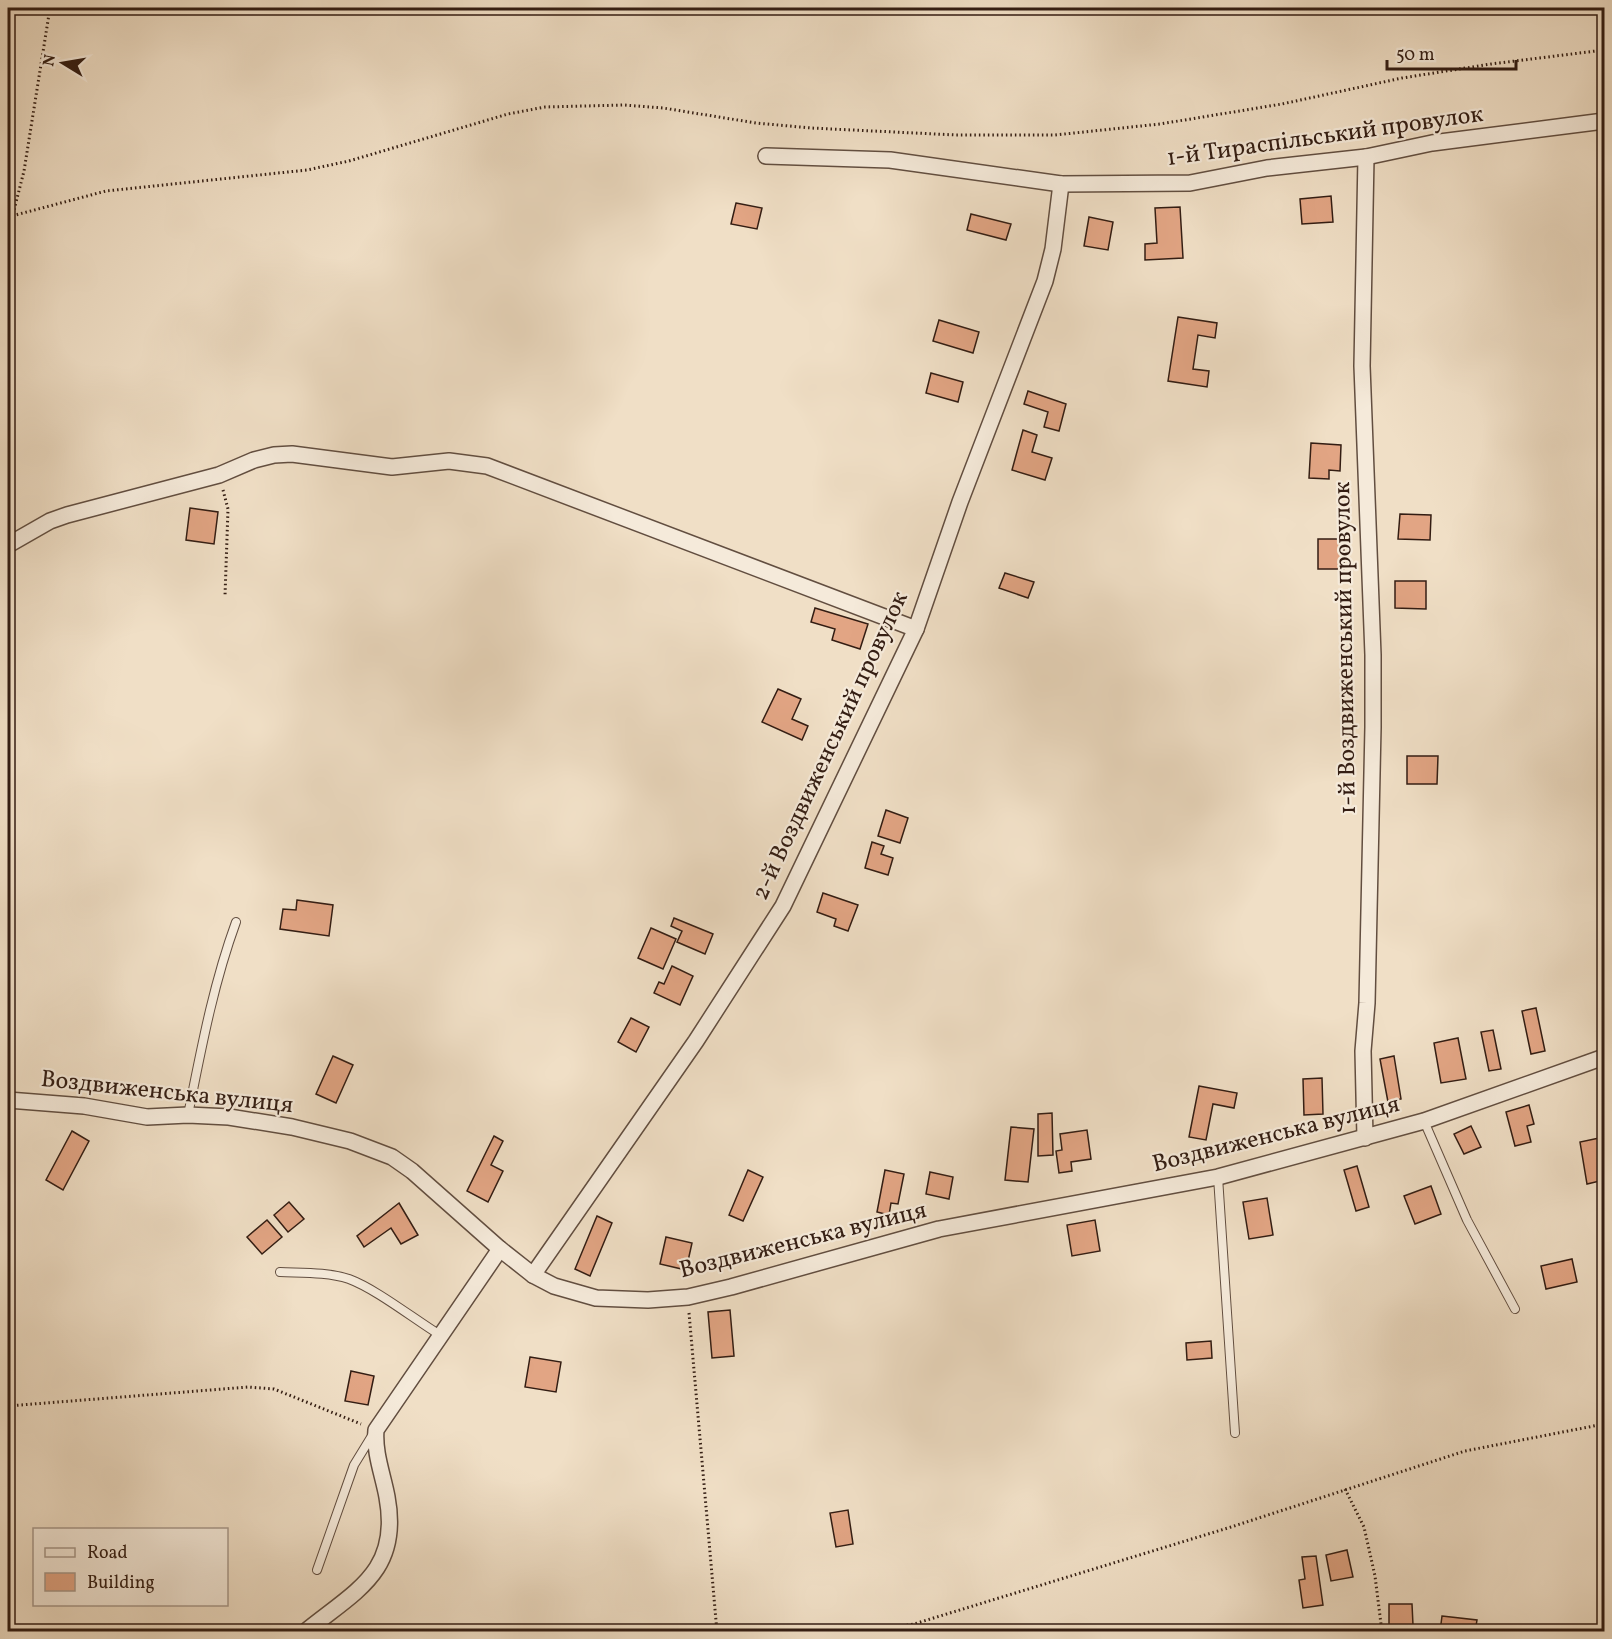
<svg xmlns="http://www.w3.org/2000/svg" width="1612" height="1639" viewBox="0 0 1612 1639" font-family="Vollkorn,serif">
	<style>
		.building { fill: #e2a584; stroke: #331d13; stroke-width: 1.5 }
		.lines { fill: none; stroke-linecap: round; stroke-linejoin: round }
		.lane-casing { stroke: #624e40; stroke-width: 10 }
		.street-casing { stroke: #624e40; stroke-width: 18 }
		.path { stroke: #331d13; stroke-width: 3; stroke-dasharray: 1.5 3; stroke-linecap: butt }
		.lane { stroke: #f5eada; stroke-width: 8 }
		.street { stroke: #f5eada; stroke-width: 15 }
		.labels { text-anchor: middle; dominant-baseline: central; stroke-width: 4.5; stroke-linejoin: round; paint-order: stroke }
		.street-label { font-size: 24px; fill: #331d13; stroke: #f5eada }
	</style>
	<rect width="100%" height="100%" fill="#f0dfc6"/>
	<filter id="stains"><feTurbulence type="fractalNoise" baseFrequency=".00333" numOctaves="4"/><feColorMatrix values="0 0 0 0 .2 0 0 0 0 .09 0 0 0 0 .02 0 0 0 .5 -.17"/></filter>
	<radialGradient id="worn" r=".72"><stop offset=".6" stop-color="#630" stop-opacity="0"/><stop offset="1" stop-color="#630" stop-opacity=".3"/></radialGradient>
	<g class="building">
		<polygon points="1331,196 1333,222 1302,224 1300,199"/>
		<polygon points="736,203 762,208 757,229 731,224"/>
		<polygon points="1180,207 1183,258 1145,260 1145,244 1157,243 1155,208"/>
		<polygon points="971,214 1011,224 1006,240 967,230"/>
		<polygon points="1089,217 1113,222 1108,250 1084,246"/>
		<polygon points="1178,317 1217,323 1215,338 1198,335 1193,369 1209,371 1207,387 1168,381"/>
		<polygon points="939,320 979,332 973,353 933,341"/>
		<polygon points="931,373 963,382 958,402 926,393"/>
		<polygon points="1028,391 1066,404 1059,431 1044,427 1048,412 1024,404"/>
		<polygon points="1023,430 1037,435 1032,452 1052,458 1045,480 1012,470"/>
		<polygon points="1311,443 1341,445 1340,471 1329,470 1329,479 1309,478"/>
		<polygon points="190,508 218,512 214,544 186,540"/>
		<polygon points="1400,514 1431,515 1430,540 1398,539"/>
		<rect x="1318" y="539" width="26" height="30"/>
		<polygon points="1005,573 1034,582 1028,598 999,588"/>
		<polygon points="1395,581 1426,581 1426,609 1395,608"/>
		<polygon points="815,608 868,624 860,649 832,640 835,629 811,622"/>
		<polygon points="778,689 801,699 792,719 808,726 802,740 762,722"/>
		<polygon points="1407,756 1438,756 1437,784 1407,784"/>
		<polygon points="886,810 908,818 900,843 878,836"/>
		<polygon points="872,842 884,846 881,854 893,858 888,875 865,868"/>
		<polygon points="823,893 858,905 848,931 834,926 836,919 817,912"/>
		<polygon points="297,900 333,905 329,936 280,929 283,909 296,910"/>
		<polygon points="674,918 713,934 705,954 677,942 682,931 671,926"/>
		<polygon points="651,928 676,939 663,969 638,958"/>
		<polygon points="672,966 693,976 680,1005 654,993 659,982 664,984"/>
		<polygon points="1536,1008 1545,1051 1531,1054 1522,1011"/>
		<polygon points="631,1018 649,1027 636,1052 618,1042"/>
		<polygon points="1493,1030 1501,1069 1489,1071 1481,1032"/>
		<polygon points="1458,1038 1466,1079 1441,1083 1434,1043"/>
		<polygon points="333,1056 353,1065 336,1103 316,1094"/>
		<polygon points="1394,1056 1401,1099 1388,1102 1380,1059"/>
		<polygon points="1322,1078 1323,1114 1304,1115 1303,1079"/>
		<polygon points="1199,1086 1237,1093 1234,1108 1213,1104 1206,1140 1189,1137"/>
		<polygon points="1529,1105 1534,1124 1527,1126 1531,1142 1515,1146 1506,1112"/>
		<polygon points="1052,1113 1053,1155 1038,1156 1038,1114"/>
		<polygon points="1471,1126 1481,1147 1464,1154 1454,1134"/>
		<polygon points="1011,1127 1034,1129 1028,1182 1005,1180"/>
		<polygon points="1087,1130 1091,1159 1071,1162 1072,1171 1059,1173 1056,1151 1062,1150 1060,1134"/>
		<polygon points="72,1131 89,1141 63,1190 46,1180"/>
		<polygon points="494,1136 503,1141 491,1165 503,1171 488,1202 467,1191"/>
		<polygon points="1604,1137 1604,1180 1587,1184 1580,1142"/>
		<polygon points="1357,1166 1369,1207 1356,1211 1344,1170"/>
		<polygon points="748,1170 763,1177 743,1221 729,1215"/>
		<polygon points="885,1170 904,1174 898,1204 891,1203 889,1215 877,1212"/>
		<polygon points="930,1172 953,1177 949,1199 926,1194"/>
		<polygon points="1431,1186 1441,1214 1415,1224 1404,1196"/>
		<polygon points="1267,1198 1273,1235 1249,1239 1243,1202"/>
		<polygon points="289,1202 304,1219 288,1232 274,1215"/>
		<polygon points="399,1203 418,1235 401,1244 391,1228 364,1247 357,1236"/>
		<polygon points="597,1216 612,1223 590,1276 575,1269"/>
		<polygon points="267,1220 282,1237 262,1254 247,1237"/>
		<polygon points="1095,1220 1100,1251 1072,1256 1067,1225"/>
		<polygon points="666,1237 692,1243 686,1270 660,1264"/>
		<polygon points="1572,1259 1577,1282 1546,1289 1541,1266"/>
		<polygon points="730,1310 734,1356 712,1358 708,1312"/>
		<polygon points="1211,1341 1212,1358 1187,1360 1186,1343"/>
		<polygon points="530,1357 561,1362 556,1392 525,1387"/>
		<polygon points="351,1371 374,1376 368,1405 345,1401"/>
		<polygon points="848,1510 853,1544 836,1547 830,1513"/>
		<polygon points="1347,1550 1353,1577 1331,1581 1326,1555"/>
		<polygon points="1316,1556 1323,1605 1303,1608 1299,1580 1305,1579 1302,1557"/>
		<polygon points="1389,1604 1412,1604 1413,1625 1408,1625 1409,1632 1389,1632"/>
		<polygon points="1442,1616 1477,1620 1475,1632 1440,1632"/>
	</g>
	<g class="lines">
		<g class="lane-casing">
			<g id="lane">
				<path d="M 188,1115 C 201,1050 213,985 236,922"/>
				<polyline points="1424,1121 1467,1220 1515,1309"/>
				<polyline points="1218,1177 1235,1433"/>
				<path d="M 280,1272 C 303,1273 327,1272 349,1279 C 376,1289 414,1319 440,1335"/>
				<polyline points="317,1570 354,1465 373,1434"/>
				<polyline points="876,1632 879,1630"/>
			</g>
		</g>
		<g class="street-casing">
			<g id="street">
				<polyline points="766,156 890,160 1061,184 1190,183 1267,168 1366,157 1432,143 1604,121"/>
				<polyline points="8,545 50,521 67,515 219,475 254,460 274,455 292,454 392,467 449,461 487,466 916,629"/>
				<polyline points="8,1100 84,1106 147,1117 188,1115 229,1117 292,1127 350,1141 392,1157 412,1171 500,1249 533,1275 554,1286 596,1298 648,1300 688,1297 731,1287 939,1229 1218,1177 1424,1121 1604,1057"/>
				<polyline points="1365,1138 1363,1051 1367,1003 1373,727 1373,655 1362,366 1366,157"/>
				<polyline points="533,1275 696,1041 783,906 916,629 960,502 1045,281 1053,249 1061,184"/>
				<path d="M 305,1632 C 355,1591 401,1572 387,1497 C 383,1475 374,1453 376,1430 L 500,1249"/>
			</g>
		</g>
		<g class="path">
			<polyline points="13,214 24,171 50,8"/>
			<polyline points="8,217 106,191 307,170 349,161 508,114 545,107 624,105 663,108 756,123 811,128 956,135 1055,135 1160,124 1282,104 1402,78 1491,64 1604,50"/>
			<polyline points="223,490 228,509 225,596"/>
			<polyline points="689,1313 717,1632"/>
			<polyline points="8,1406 248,1387 274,1389 361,1424"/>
			<polyline points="1345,1489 1364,1527 1375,1576 1382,1632"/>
			<polyline points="889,1628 914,1624 1231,1527 1465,1451 1604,1424"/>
		</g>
		<use href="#lane" class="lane"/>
		<use href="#street" class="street"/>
	</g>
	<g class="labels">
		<g class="street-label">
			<text transform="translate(1325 137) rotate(-8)">1-й Тираспільський провулок</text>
			<text transform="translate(1346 648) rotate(-91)">1-й Воздвиженський провулок</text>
			<text transform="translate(831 746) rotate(-65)">2-й Воздвиженський провулок</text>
			<text transform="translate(167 1093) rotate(6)">Воздвиженська вулиця</text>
			<text transform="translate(1276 1135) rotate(-14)">Воздвиженська вулиця</text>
			<text transform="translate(803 1241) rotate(-14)">Воздвиженська вулиця</text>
		</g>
	</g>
	<rect width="1612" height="1639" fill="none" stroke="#f0dfc6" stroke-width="30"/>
	<rect x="9" y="9" width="1594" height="1621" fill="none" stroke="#331d13" stroke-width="3"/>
	<rect x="15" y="15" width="1582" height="1609" fill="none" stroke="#331d13" stroke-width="1.5"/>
	<rect x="33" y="1528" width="195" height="78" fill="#f5eada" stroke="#a7988a" stroke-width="1.5"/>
	<rect x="45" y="1548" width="30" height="9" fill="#f5eada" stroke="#a7988a" stroke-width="1.5"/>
	<text x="87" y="1558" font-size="18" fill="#331d13">Road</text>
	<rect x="45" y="1573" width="30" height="18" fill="#e2a584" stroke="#a7988a" stroke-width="1.5"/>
	<text x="87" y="1588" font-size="18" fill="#331d13">Building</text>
	<g transform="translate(63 63) rotate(281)" stroke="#f5eada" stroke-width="4.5" paint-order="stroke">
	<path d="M0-4.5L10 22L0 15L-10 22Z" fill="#331d13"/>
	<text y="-9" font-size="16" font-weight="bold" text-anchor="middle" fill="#331d13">N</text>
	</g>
	<path d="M1387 60v9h129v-9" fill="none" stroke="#331d13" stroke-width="3"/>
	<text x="1396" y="60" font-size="18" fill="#331d13" stroke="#f5eada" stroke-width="4.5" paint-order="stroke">50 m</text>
	<rect width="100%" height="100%" filter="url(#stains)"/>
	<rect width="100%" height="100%" fill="url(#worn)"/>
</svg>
